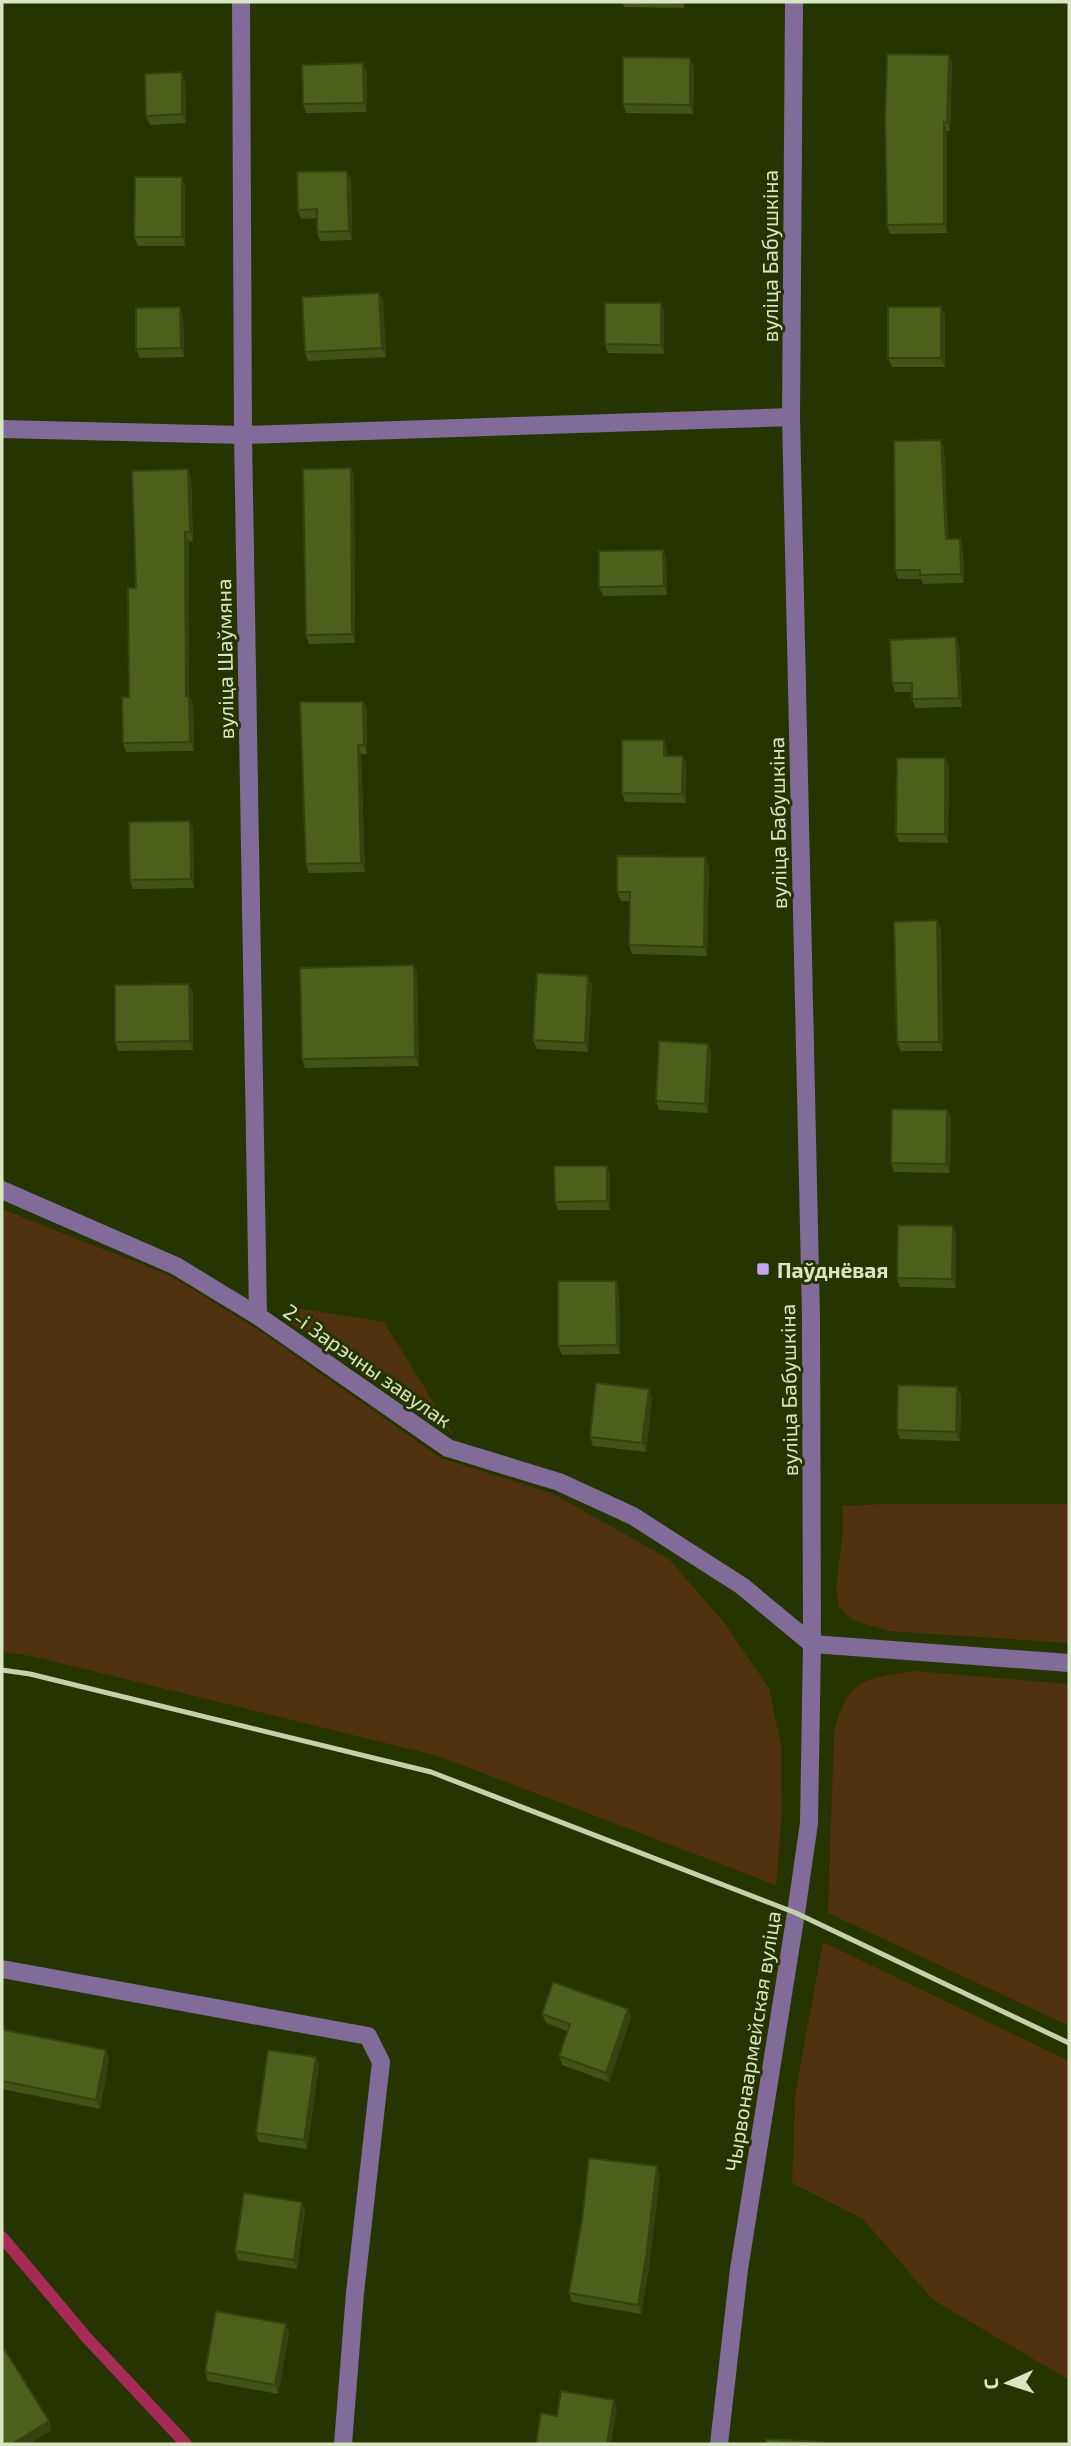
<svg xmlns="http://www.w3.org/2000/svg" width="1071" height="2446" viewBox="0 0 1071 2446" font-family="'Exo 2',sans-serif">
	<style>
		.green { fill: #503110 }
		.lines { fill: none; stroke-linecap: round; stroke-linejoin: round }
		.stream { stroke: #a62b56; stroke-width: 12 }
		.minor { stroke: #806b99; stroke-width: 18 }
		.rail { stroke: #c4d1ac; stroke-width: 5 }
		.wall { fill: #415317 }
		.shaded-wall { fill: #354313 }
		.building { fill: #4c601b; stroke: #354313; stroke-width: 2 }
		.poi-dot { fill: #c7a6ef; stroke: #253400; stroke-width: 2.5 }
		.labels { text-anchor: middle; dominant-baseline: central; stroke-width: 6; stroke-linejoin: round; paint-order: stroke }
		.street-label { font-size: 21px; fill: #d9e6c3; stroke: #253400 }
		.poi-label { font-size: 21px; font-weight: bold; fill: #d9e6c3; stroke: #253400; text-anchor: start }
	</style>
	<rect width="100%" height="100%" fill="#253400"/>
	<g class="green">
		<polygon points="2,1209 171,1276 257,1329 441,1458 554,1494 669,1559 723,1621 769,1688 781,1746 782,1811 776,1885 438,1756 31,1656 2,1652"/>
		<polygon points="289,1307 384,1322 455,1437 402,1382 291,1324"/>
		<polygon points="884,1504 1069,1504 1069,1643 888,1631 853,1620 839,1607 836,1587 843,1530 842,1506"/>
		<path d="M 915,1671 L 1069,1684 L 1069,2026 L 828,1913 L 834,1733 C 847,1679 864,1678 915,1671 Z"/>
		<polygon points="823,1942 1069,2061 1069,2380 933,2300 863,2219 792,2183 795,2095"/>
	</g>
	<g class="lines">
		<polyline class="stream" points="2,2237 87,2338 186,2444"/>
		<g class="minor">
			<polyline points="241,2 243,435 258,1316"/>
			<polyline points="2,429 243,435 791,417"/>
			<polyline points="2,1190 176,1266 258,1316 448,1448 559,1482 633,1516 742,1586 812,1644"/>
			<polyline points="812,1644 1069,1663"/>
			<polyline points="2,1969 368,2036 381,2062 355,2293 343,2444"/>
			<polyline points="719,2444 739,2269 796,1913 809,1823 812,1644 811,1318 791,417 794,2"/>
		</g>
		<polyline class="rail" points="2,1670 30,1674 431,1772 796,1913 1069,2043"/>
	</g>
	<g class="wall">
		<polygon points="622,2 684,2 684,8 624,7"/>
		<polygon points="949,55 952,64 950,131 947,131 947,233 890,234 887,225"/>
		<polygon points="694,67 693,114 626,113 623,104"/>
		<polygon points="367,72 367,112 306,113 303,104"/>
		<polygon points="185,81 186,123 150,125 146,116"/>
		<polygon points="351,180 352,240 320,241 317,232 317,218 301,219 298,210"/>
		<polygon points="185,186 185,246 138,246 134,237"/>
		<polygon points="379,293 383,302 386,357 308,361 305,352"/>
		<polygon points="661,303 664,312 664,354 608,353 605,344"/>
		<polygon points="941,307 945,316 945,367 892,367 888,358"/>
		<polygon points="183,316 184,357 140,358 136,349"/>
		<polygon points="941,440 944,449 948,539 963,548 964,583 923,584 921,579 898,579 895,570"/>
		<polygon points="351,468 354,477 355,643 309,644 306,635"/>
		<polygon points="188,469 191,478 193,541 189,541 189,696 193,704 194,751 126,752 123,743 129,697 136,588"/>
		<polygon points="663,550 666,559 667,595 603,596 599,587"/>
		<polygon points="956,637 959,646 962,707 915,708 912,699 912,692 895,692 892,683"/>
		<polygon points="363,702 367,711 367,754 361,754 365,872 309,873 306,864"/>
		<polygon points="667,749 667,756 686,765 686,803 625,802 622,793"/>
		<polygon points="945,758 949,767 948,843 899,842 896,834"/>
		<polygon points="190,821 193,830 194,888 133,889 130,880"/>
		<polygon points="709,866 707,956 632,954 629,945 630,901 621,901 617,892"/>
		<polygon points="937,920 941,929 943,1051 901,1051 897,1042"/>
		<polygon points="414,965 417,974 419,1066 305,1068 302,1059"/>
		<polygon points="189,984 193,993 193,1050 118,1051 115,1042"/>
		<polygon points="592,985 588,1052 537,1049 533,1040"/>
		<polygon points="708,1044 711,1053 708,1113 659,1110 656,1101"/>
		<polygon points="947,1110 951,1119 950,1173 894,1172 891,1163"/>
		<polygon points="610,1175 610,1210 558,1210 555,1202"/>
		<polygon points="953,1226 956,1235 956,1288 900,1287 897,1278"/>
		<polygon points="616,1281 619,1290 620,1354 562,1355 558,1346"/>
		<polygon points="957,1387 961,1396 960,1441 900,1439 897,1430"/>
		<polygon points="652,1398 646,1452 593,1446 590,1437"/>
		<polygon points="542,2014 631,2017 609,2082 562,2065 559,2056 567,2031 546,2023"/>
		<polygon points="2,2027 4,2027 5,2030 109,2059 100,2109 2,2089"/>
		<polygon points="316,2057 319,2066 307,2149 259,2142 256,2133"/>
		<polygon points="660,2175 649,2266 641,2314 572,2302 569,2293"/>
		<polygon points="305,2211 297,2269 238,2260 235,2251"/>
		<polygon points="286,2324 289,2333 278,2394 208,2381 205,2372"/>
	</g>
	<g class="shaded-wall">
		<polygon points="949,55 952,64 950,131 947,122"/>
		<polygon points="690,58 694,67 693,114 690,105"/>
		<polygon points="363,63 367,72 367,112 364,103"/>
		<polygon points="182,72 185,81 186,123 182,114"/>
		<polygon points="944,122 947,131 947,233 944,224"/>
		<polygon points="347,171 351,180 352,240 349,231"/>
		<polygon points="182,177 185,186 185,246 182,237"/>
		<polygon points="379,293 383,302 386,357 382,348"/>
		<polygon points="661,303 664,312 664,354 661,345"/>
		<polygon points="180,307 183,316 184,357 181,348"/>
		<polygon points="941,307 945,316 945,367 941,358"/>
		<polygon points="941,440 944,449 949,548 946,539"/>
		<polygon points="351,468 354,477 355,643 352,634"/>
		<polygon points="188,469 191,478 193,541 190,532"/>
		<polygon points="185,532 189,541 189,696 193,704 194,751 190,742 186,696"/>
		<polygon points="960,539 963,548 964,583 961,574"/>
		<polygon points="663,550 666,559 667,595 664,586"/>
		<polygon points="956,637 959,646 962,707 959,698"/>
		<polygon points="363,702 367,711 367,754 364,745"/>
		<polygon points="664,740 667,749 667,765 664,756"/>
		<polygon points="358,745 361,754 365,872 361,863"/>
		<polygon points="683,756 686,765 686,803 682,794"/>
		<polygon points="945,758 949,767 948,843 945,834"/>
		<polygon points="190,821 193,830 194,888 191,879"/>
		<polygon points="705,857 709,866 707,956 704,947"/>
		<polygon points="937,920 941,929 943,1051 939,1042"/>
		<polygon points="414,965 417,974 419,1066 415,1057"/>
		<polygon points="588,976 592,985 588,1052 585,1043"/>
		<polygon points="189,984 193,993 193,1050 190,1041"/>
		<polygon points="708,1044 711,1053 708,1113 705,1104"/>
		<polygon points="947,1110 951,1119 950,1173 946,1164"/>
		<polygon points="607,1166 610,1175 610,1210 607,1201"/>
		<polygon points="953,1226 956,1235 956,1288 952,1279"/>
		<polygon points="616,1281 619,1290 620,1354 617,1345"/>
		<polygon points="957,1387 961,1396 960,1441 956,1432"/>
		<polygon points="649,1389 652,1398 646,1452 642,1443"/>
		<polygon points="628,2009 631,2017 609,2082 606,2073"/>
		<polygon points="106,2050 109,2059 100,2109 96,2100"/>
		<polygon points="316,2057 319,2066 307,2149 304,2140"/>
		<polygon points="657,2166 660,2175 649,2266 641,2314 638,2305"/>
		<polygon points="302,2202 305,2211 297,2269 294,2260"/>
		<polygon points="286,2324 289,2333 278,2394 275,2385"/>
		<polygon points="614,2400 617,2409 611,2444 607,2444"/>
		<polygon points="49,2421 52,2430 29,2444 12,2444"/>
	</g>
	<g class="building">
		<polygon points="887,54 949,55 947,122 944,122 944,224 887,225 885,120"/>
		<polygon points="623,57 690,58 690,105 623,104"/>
		<polygon points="363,63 364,103 303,104 302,65"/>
		<polygon points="182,72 182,114 146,116 145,74"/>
		<polygon points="347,171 349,231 317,232 317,209 298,210 297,172"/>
		<polygon points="135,177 182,177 182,237 134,237"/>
		<polygon points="379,293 382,348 305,352 302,297"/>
		<polygon points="605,303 661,303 661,345 605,344"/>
		<polygon points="180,307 181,348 136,349 136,308"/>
		<rect x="888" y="307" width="53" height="51"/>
		<polygon points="941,440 946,539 960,539 961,574 920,575 920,570 895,570 894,441"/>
		<polygon points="351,468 352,634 306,635 303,469"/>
		<polygon points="188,469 190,532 185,532 186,696 189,696 190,742 123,743 122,697 129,697 128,588 136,588 132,471"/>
		<polygon points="663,550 664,586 599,587 599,551"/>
		<polygon points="956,637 959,698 912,699 912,683 892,683 890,640"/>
		<polygon points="300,702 363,702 364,745 358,745 361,863 306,864"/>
		<polygon points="622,740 664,740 664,756 683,756 682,794 622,793"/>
		<polygon points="897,758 945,758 945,834 896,834"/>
		<polygon points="190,821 191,879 130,880 129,822"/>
		<polygon points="617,856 705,857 704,947 629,945 630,892 617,892"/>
		<polygon points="937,920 939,1042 897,1042 894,922"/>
		<polygon points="414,965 415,1057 302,1059 300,968"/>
		<polygon points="537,973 588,976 585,1043 533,1040"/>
		<polygon points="189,984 190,1041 115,1042 115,985"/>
		<polygon points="659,1041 708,1044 705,1104 656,1101"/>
		<polygon points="892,1109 947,1110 946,1164 891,1163"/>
		<polygon points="554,1166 607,1166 607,1201 555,1202"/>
		<polygon points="898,1225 953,1226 952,1279 897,1278"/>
		<polygon points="558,1281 616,1281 617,1345 558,1346"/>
		<polygon points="596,1383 649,1389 642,1443 590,1437"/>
		<polygon points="898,1385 957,1387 956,1432 897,1430"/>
		<polygon points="553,1982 628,2009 606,2073 559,2056 570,2024 542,2014"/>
		<polygon points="2,2027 4,2027 4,2030 106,2050 96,2100 2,2081"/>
		<polygon points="268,2050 316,2057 304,2140 256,2133"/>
		<polygon points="589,2158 657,2166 646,2257 638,2305 569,2293 582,2220"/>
		<polygon points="244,2193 302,2202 294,2260 235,2251"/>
		<polygon points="216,2311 286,2324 275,2385 205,2372"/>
		<polygon points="5,2350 49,2421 12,2444 2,2444 2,2352"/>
		<polygon points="561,2391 614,2400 607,2444 536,2444 541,2413 557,2416"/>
		<polygon points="766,2439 824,2442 824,2444 766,2444"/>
	</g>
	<rect class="poi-dot" x="756" y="1262" width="14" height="14" rx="3.5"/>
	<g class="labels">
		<g class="street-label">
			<text transform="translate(769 256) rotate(-90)">вуліца Бабушкіна</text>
			<text transform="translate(224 659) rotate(-91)">вуліца Шаўмяна</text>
			<text transform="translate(777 823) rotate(-91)">вуліца Бабушкіна</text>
			<text transform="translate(368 1365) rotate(35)">2-і Зарэчны завулак</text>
			<text transform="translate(788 1390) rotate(-91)">вуліца Бабушкіна</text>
			<text transform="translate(752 2041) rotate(-81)">Чырвонаармейская вуліца</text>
		</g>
		<g class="poi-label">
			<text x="777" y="1269">Паўднёвая</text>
		</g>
	</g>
	<rect width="1071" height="2446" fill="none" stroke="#d9e6c3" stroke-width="7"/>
	<g transform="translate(1008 2383) rotate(267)" stroke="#253400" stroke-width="5" paint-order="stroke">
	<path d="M0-5L12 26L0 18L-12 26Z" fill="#d9e6c3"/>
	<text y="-10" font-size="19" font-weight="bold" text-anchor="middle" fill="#d9e6c3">С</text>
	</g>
</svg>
